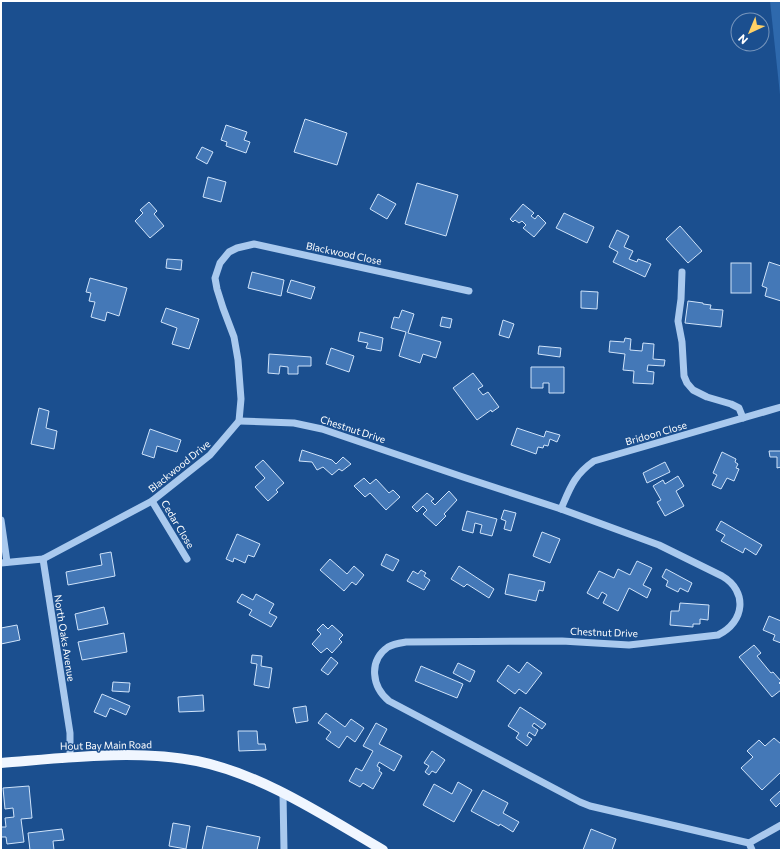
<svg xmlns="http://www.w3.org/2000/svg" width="782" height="851" viewBox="0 0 782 851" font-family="Commissioner,sans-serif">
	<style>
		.green { fill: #2e69ad }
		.building { fill: #4478b7; stroke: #cfe3fa }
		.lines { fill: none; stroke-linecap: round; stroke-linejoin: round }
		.minor { stroke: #a9c9ee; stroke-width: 7 }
		.major { stroke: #f0f6ff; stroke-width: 10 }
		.labels { text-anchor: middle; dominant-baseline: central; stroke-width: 3; stroke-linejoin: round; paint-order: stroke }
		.street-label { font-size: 10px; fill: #fff; stroke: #1b4f8f }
	</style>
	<rect width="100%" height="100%" fill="#1b4f8f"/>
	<polygon class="green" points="770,1 781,1 781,104"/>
	<g class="building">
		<polygon points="305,119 347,133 337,165 294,152"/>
		<polygon points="226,125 247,132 244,140 250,142 246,153 226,146 227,142 221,140"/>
		<polygon points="202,147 213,152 207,164 196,158"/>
		<polygon points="208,177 226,182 221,202 203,197"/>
		<polygon points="417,183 458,195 446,236 405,224"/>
		<polygon points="378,194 396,204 387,219 370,209"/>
		<polygon points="149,202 157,211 154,214 164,226 150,238 135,221 143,213 140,210"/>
		<polygon points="523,204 534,213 531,216 535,219 538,215 546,223 534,237 523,228 526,225 522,221 519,223 515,220 513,222 510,219"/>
		<polygon points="564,213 594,227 587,243 556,228"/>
		<polygon points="680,226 702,251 688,263 666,239"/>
		<polygon points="617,230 629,236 624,247 633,251 629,259 637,262 638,259 651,264 645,277 613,262 618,252 609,247"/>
		<polygon points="167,259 182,260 181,270 166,268"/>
		<polygon points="769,262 781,266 781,301 765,296 767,288 762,286"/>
		<rect x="731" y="263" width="20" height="30"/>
		<polygon points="252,272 284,280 281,296 248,288"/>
		<polygon points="90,278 127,288 119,316 107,312 105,321 91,317 95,302 89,301 91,293 86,292"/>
		<polygon points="291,280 315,287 311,299 287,292"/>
		<polygon points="581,291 598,292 597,309 581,308"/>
		<polygon points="688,301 703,303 703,304 711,305 710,309 723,310 721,327 685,323"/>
		<polygon points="166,308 199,319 189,349 172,344 177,328 161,322"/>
		<polygon points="402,310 414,314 408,333 441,342 436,358 423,354 420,363 399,356 406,332 391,328 394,317 399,318"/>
		<polygon points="442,317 452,319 450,328 440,326"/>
		<polygon points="503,320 514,324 509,338 499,335"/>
		<polygon points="360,332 383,338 381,351 366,348 368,343 358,341"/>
		<polygon points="625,338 631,339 630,350 642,351 643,343 654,344 653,359 665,360 664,366 648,365 647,371 654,372 653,384 633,383 634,371 623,370 625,354 609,352 610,341 624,342"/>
		<polygon points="539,346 561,348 560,357 538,354"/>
		<polygon points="331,348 354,356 349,372 326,364"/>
		<polygon points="269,354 311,357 311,366 298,366 298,374 288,374 288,367 280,366 279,374 268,373"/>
		<polygon points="531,367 564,367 564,393 549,393 549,383 543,383 543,388 531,388"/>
		<polygon points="473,373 483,386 478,389 483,395 488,392 499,407 492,412 491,410 477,420 453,388"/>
		<polygon points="39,408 49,411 46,428 57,431 54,449 31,444"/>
		<polygon points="517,428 544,437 546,431 560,435 557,442 550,439 548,446 544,445 543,448 538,447 536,454 511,445"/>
		<polygon points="150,429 181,440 177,452 157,446 154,458 142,454"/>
		<polygon points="302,450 332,460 336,464 343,457 351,464 342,471 339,469 332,475 323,467 317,470 312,462 299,461"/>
		<polygon points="769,451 781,451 781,467 777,468 777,457 770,457"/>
		<polygon points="722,452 736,459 735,462 738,464 736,468 739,469 734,481 727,478 721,489 712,485 717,475 713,473"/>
		<polygon points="263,460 284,483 276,490 278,492 268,501 255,487 265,478 255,467"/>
		<polygon points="665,462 670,472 647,483 643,473"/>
		<polygon points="678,476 684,486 676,491 684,506 665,516 657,502 661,500 653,486 663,480 665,484"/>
		<polygon points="364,478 370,484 376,479 389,493 393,490 400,497 386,510 370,493 365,497 354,486"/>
		<polygon points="449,491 457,500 444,514 446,516 436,526 423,514 427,510 423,506 417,512 412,507 427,493 434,499 431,501 435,505"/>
		<polygon points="504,510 516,513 511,531 504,529 506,521 501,519"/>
		<polygon points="467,511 497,519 492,536 480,533 482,525 475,523 473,533 462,530"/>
		<polygon points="721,521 762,545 756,555 745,548 743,553 721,541 725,535 716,530"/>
		<polygon points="542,532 560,539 550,563 533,556"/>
		<polygon points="237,534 260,544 254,557 248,555 245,563 234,558 233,562 226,559"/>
		<polygon points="111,552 115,576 68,585 66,572 102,565 100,554"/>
		<polygon points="386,554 399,560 393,571 381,565"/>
		<polygon points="330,559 347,574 354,566 364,575 356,585 352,582 344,591 320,570"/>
		<polygon points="637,561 652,568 643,585 651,589 647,598 629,588 618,611 603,603 607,595 602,592 598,599 587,593 599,571 614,578 618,569 630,575"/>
		<polygon points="459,566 494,589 489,598 467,584 464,587 451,579"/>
		<polygon points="666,569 692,583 688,592 680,588 678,592 666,586 668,581 662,577"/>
		<polygon points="421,570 426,573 424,576 430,580 424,590 407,581 413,571 418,574"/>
		<polygon points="509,574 545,582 543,591 539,590 536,601 505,594"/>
		<polygon points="242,594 253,600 256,594 274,604 269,613 277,617 271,627 249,615 252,610 237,602"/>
		<polygon points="680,603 709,605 708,620 700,619 700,624 693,624 693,627 670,625 671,611 679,611"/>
		<polygon points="104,607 108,624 78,630 75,614"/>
		<polygon points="769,616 781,621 781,643 773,640 775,635 763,630"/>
		<polygon points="323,624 328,629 332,625 343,635 339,639 342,642 332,653 327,648 321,653 312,644 321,634 317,630"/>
		<polygon points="17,625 20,640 1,644 1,628"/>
		<polygon points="124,633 127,652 82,660 78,642"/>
		<polygon points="754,645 761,653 757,656 771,673 773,672 781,681 779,683 781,685 781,690 772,697 739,657"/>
		<polygon points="252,655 262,656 261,666 272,668 269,688 254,685 257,664 251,663"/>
		<polygon points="331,657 338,663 328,675 321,670"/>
		<polygon points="527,662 542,673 526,694 519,689 515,694 497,681 508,665 519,673"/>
		<polygon points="458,663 475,671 470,682 453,673"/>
		<polygon points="421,666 463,684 457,698 415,681"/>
		<polygon points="113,682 130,683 129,692 112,691"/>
		<polygon points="102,694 130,706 126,715 110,708 106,717 94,712"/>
		<polygon points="203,695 204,711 179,712 178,697"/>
		<polygon points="306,706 308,721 296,723 293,708"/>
		<polygon points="520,707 546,724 542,729 534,723 532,726 538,730 535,736 529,732 527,736 532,739 527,746 516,738 519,733 508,726"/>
		<polygon points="326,713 345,727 351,719 364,728 355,742 347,736 339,748 326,739 331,732 318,723"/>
		<polygon points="376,723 387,729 379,744 402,756 394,771 379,762 377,766 380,768 379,771 382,773 373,789 363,783 360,787 349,781 356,768 362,771 373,751 363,746"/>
		<polygon points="238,731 257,731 258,744 265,744 266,750 239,751"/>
		<polygon points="774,738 781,744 781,772 762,790 741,768 753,757 747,751 759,740 765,746"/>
		<polygon points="432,751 445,760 436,773 432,771 429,775 425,772 429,766 424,763"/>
		<polygon points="458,782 472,790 454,822 423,805 434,784 452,794"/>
		<polygon points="29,786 32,818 21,819 24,842 7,844 6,837 1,837 1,827 6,827 5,818 14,817 13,808 5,809 3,788"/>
		<polygon points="483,790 508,803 503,813 519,822 513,832 500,824 499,826 471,811"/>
		<polygon points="780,791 781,793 781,802 776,807 770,800"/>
		<polygon points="173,823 190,826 186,849 169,846"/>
		<polygon points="207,826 260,837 257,850 202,850"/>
		<polygon points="62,829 64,840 53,841 54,850 30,850 28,833"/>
		<polygon points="591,829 616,839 612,850 583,850"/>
	</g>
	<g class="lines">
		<g class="minor">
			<polyline points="682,272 681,299 678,321 682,342 684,376 687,383 693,390 707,397 731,404 739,408 743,418"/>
			<path d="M 239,421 L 294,423 L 322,429 L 463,477 L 561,509 L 659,545 L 722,576 C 748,591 745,622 718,635 L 629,645 L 562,641 L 406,642 C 400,643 393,644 388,647 C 368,661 372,687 389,701 L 580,802 L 590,806 L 749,843 L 752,850"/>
			<polyline points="152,501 187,559"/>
			<path d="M 561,509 C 570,488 574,475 594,461 L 781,407"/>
			<polyline points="1,520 7,562"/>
			<polyline points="43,559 70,733 70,757"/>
			<polyline points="1,563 43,559 152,501 210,455 239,421 241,399 238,360 234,337 223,308 217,289 215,278 220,263 229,252 237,248 254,244 469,291"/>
			<polyline points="283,794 284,850"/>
			<polyline points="749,843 781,825"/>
		</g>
		<path class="major" d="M 1,763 C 64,758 135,749 197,761 C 262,774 326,817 383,850"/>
	</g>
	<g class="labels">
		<g class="street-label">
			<text transform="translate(344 253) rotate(12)">Blackwood Close</text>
			<text transform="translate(353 429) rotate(18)">Chestnut Drive</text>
			<text transform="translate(656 433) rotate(-16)">Bridoon Close</text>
			<text transform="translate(179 466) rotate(-39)">Blackwood Drive</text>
			<text transform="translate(178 524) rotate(59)">Cedar Close</text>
			<text transform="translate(604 632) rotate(2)">Chestnut Drive</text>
			<text transform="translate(65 638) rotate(81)">North Oaks Avenue</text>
			<text transform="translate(106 745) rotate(-1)">Hout Bay Main Road</text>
		</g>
	</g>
	<rect width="782" height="851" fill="none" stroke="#ffffff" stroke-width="4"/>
	<g transform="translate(750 32) rotate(224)"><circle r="19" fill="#1b4f8f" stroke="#7695bc"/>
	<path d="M0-3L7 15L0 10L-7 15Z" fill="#ffd166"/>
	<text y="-6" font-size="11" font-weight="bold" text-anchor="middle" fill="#ffffff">N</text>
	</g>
</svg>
